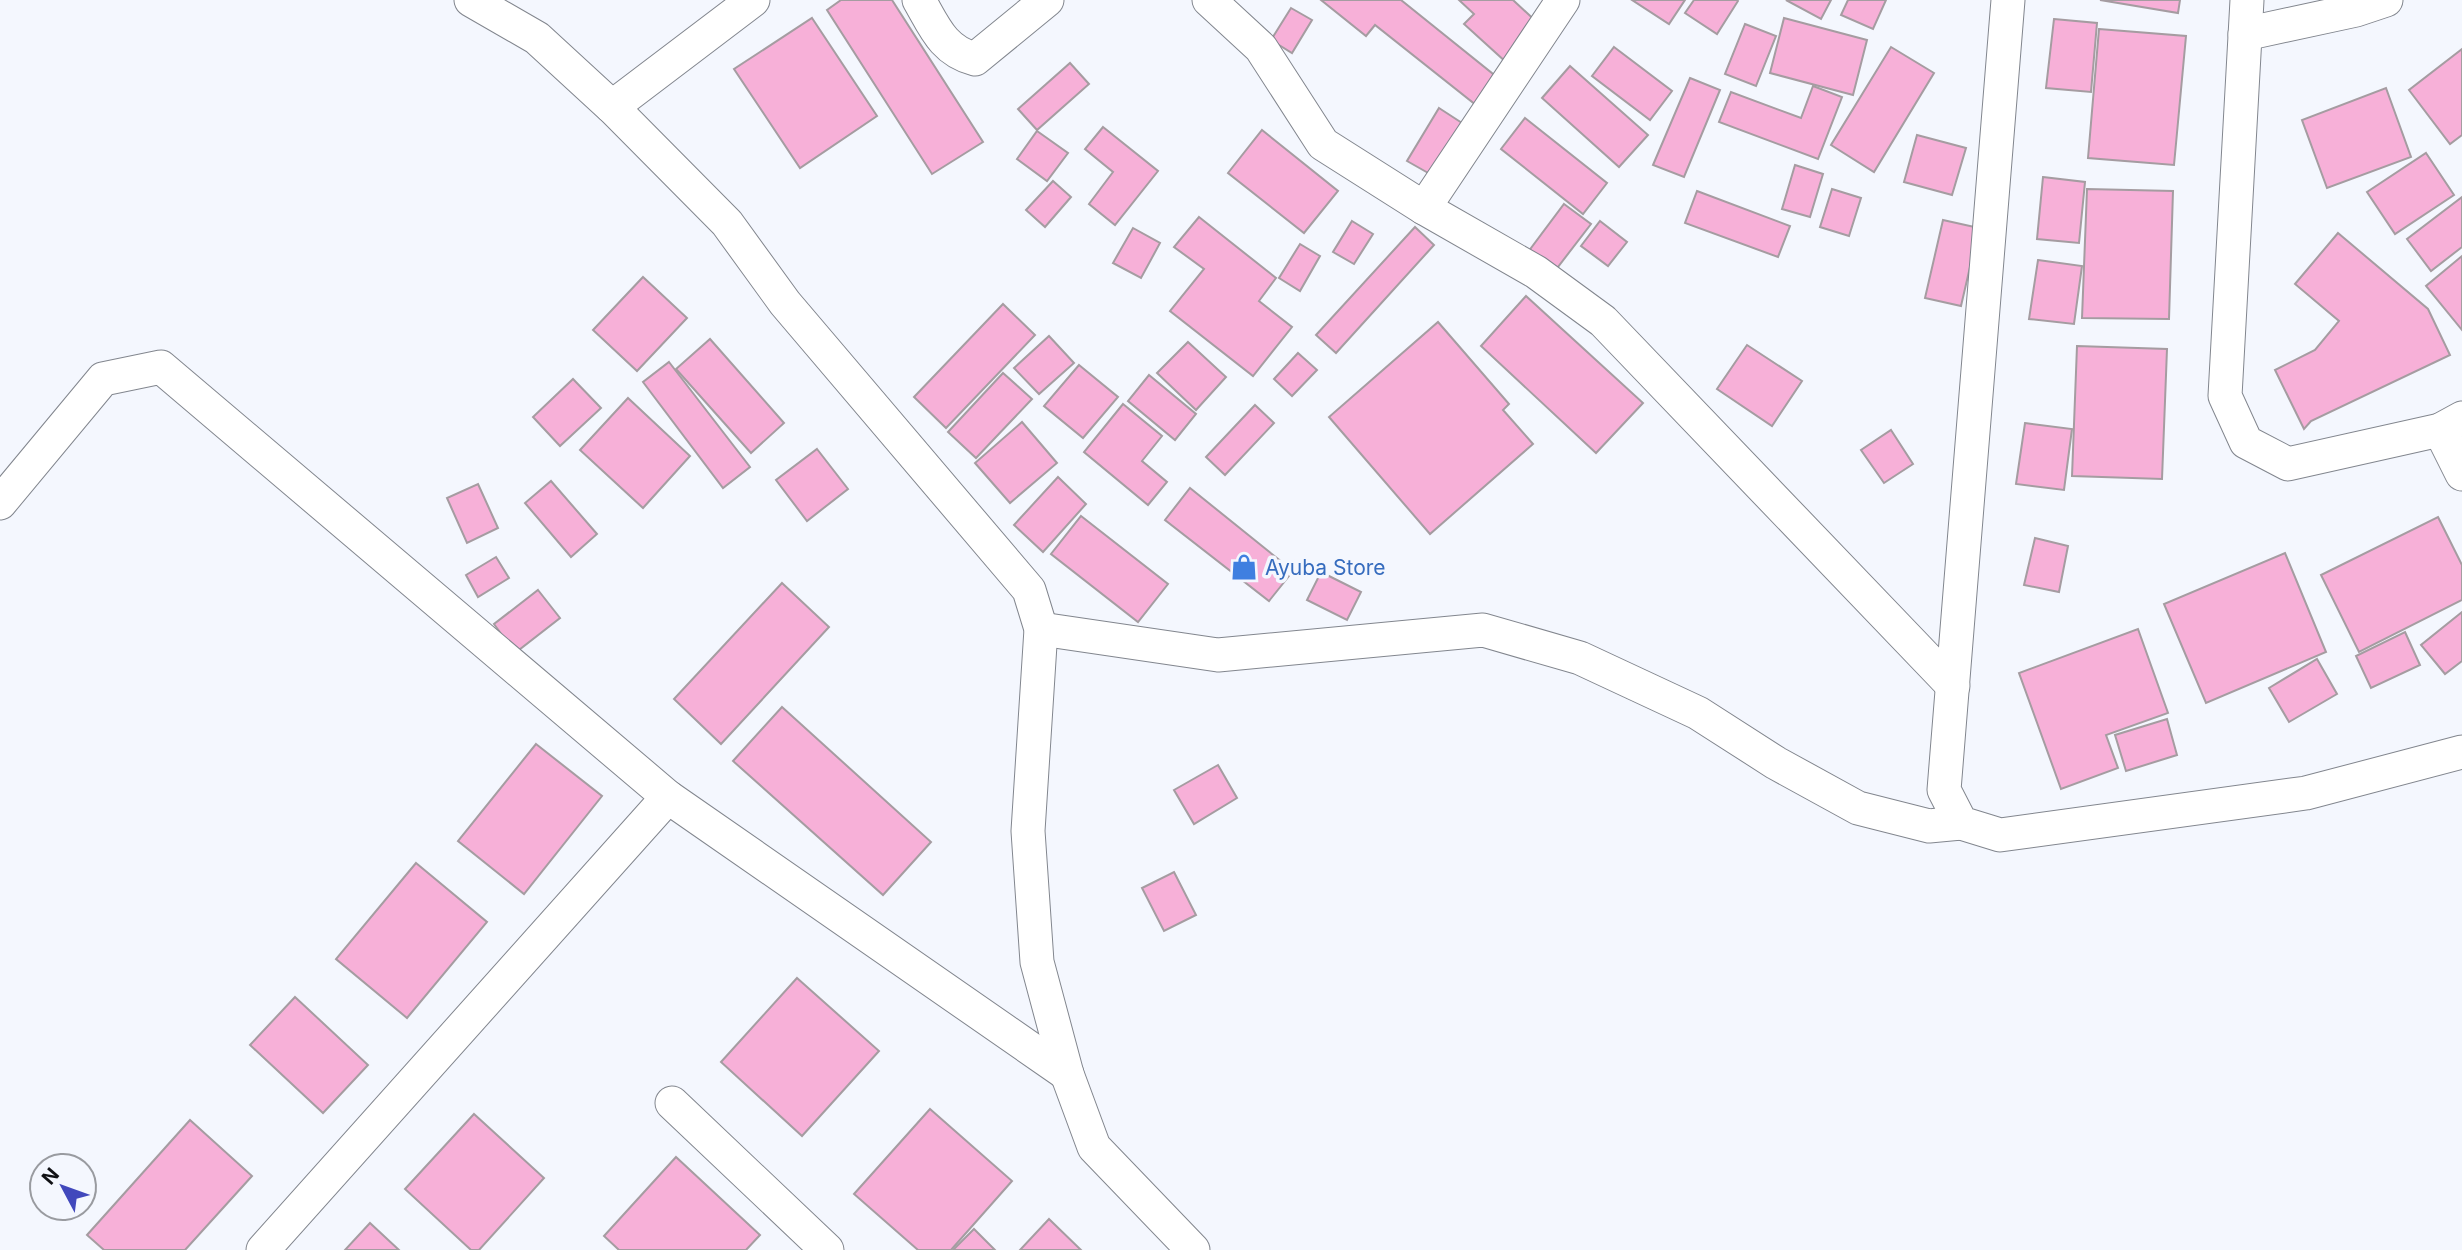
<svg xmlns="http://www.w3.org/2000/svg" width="2462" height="1250" viewBox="0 0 2462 1250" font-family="Inter,sans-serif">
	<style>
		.building { fill: #f7b0d8; stroke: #a59ca1; stroke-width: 2 }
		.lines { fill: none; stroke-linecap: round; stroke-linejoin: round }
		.street-casing { stroke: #82868e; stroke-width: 35 }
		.street { stroke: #fff; stroke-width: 33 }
		.labels { text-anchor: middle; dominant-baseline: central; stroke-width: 7; stroke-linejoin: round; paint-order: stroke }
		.shop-label { font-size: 21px; fill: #366cbe; stroke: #f4f7fe; text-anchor: start }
	</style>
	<rect width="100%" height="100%" fill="#f4f7fe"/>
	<g class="building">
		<polygon points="841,0 892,0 983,142 932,174 827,10"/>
		<polygon points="1321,0 1401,0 1498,78 1476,105 1375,25 1366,36"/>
		<polygon points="1459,0 1513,0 1541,26 1507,63 1464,24 1474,14"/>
		<polygon points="1632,0 1685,0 1669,24"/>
		<polygon points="1694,0 1737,0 1738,1 1717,34 1685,13"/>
		<polygon points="1786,0 1831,0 1821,19"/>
		<polygon points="1848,0 1886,0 1873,29 1841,15"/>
		<polygon points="2100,0 2180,0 2178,13"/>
		<polygon points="1291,8 1312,20 1292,53 1271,40"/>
		<polygon points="812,18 877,116 800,168 734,69"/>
		<polygon points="1784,18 1867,40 1853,95 1770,73"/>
		<polygon points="2054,19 2097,23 2091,92 2046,88"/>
		<polygon points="1745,24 1776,36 1756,86 1725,74"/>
		<polygon points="2099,29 2186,36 2174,165 2088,158"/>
		<polygon points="1614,47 1672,91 1650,120 1592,76"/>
		<polygon points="1891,47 1934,73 1874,172 1831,145"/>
		<polygon points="2462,49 2462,135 2450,144 2409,90"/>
		<polygon points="1070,63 1089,84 1037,130 1018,109"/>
		<polygon points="1570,66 1648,135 1619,167 1542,98"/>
		<polygon points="1690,78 1720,90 1684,177 1653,165"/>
		<polygon points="1813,86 1842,97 1818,159 1719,122 1731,92 1801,118"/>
		<polygon points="2386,88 2411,157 2327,188 2302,120"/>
		<polygon points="1439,108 1462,123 1430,174 1407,161"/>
		<polygon points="1525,118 1607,183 1583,214 1501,149"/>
		<polygon points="1103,127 1158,171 1115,225 1089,204 1113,172 1085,149"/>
		<polygon points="1262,130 1338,191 1304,233 1228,173"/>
		<polygon points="1037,131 1068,153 1047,181 1017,159"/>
		<polygon points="1917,135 1966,148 1952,195 1904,182"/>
		<polygon points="2426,153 2454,195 2395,234 2367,192"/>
		<polygon points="1795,165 1823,174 1810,217 1782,209"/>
		<polygon points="2043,177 2085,182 2079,243 2037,239"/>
		<polygon points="1053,181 1071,197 1045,227 1026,210"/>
		<polygon points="1832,189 1861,198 1849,236 1820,227"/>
		<polygon points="2087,189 2173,191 2169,319 2082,318"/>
		<polygon points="1697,191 1790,226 1778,257 1685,223"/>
		<polygon points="2462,197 2462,247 2431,271 2407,239"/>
		<polygon points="1564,204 1591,224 1551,276 1525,256"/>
		<polygon points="1199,217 1276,278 1259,301 1292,327 1253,376 1170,311 1204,269 1174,247"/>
		<polygon points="1943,220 1979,228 1961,306 1925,298"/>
		<polygon points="1352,221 1373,234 1354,264 1333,252"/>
		<polygon points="1600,221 1627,242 1608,266 1581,246"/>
		<polygon points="1415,227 1434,245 1336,353 1316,335"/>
		<polygon points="1133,228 1160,243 1141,278 1113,263"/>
		<polygon points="2338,233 2428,309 2450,355 2311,421 2304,429 2275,370 2315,350 2339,321 2295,284"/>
		<polygon points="1300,244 1320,256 1300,291 1279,278"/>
		<polygon points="2462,256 2462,330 2426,286"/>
		<polygon points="2038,260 2082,266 2074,324 2029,319"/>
		<polygon points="643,277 687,318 637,371 593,330"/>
		<polygon points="1526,296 1643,403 1596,453 1481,346"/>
		<polygon points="1003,304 1035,335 946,428 914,397"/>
		<polygon points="1438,322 1509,404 1503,410 1533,444 1430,534 1329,417"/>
		<polygon points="1049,336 1074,363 1039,394 1014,368"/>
		<polygon points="710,339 784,423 751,453 676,369"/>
		<polygon points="1188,342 1226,377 1196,410 1157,373"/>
		<polygon points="1747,345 1802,381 1772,426 1717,389"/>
		<polygon points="2077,346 2167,349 2162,479 2072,476"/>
		<polygon points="1298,353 1317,370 1292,396 1274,379"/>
		<polygon points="669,362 750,467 723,488 643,382"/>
		<polygon points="1079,365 1118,397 1083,438 1044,406"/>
		<polygon points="1003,373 1032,399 976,458 948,432"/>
		<polygon points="1149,375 1196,414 1175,440 1128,401"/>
		<polygon points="573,379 601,408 560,446 533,417"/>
		<polygon points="628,398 690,456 643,508 580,450"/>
		<polygon points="1123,404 1162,436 1142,461 1167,482 1148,505 1084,452"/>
		<polygon points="1255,405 1274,423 1225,475 1206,457"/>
		<polygon points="1022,422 1057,463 1010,503 975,463"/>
		<polygon points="2025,423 2072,429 2064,490 2016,484"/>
		<polygon points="1891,430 1913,464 1884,483 1861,450"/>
		<polygon points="817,449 848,489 807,521 776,480"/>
		<polygon points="1058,477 1086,504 1043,552 1014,525"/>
		<polygon points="551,481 597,534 571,557 525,503"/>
		<polygon points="478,484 498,528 467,543 447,498"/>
		<polygon points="1190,488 1293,571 1269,601 1165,520"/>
		<polygon points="1081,516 1168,584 1138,622 1051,554"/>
		<polygon points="2438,517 2462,565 2462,600 2359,652 2321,575"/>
		<polygon points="2035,538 2068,546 2059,592 2024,585"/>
		<polygon points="2285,553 2326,652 2206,703 2164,604"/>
		<polygon points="496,557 509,578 478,597 466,575"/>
		<polygon points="1321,572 1361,592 1347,620 1307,600"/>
		<polygon points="782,583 829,627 721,744 674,699"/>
		<polygon points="538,590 560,618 515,653 494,624"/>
		<polygon points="2462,612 2462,661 2445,674 2421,645"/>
		<polygon points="2138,629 2168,713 2106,735 2118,768 2061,789 2019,673"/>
		<polygon points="2405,632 2420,665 2371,688 2356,656"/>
		<polygon points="2317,659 2337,694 2289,722 2269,688"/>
		<polygon points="782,707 931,842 883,895 733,761"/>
		<polygon points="2167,719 2177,755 2126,771 2115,735"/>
		<polygon points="536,744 602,796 524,894 458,841"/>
		<polygon points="1218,765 1237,798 1194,824 1174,790"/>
		<polygon points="416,863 487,922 407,1018 336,959"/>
		<polygon points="1174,872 1196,915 1164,931 1142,888"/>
		<polygon points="797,978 879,1051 802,1136 721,1062"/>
		<polygon points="295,997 368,1065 323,1113 250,1045"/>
		<polygon points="930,1109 1012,1181 951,1250 918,1250 854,1194"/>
		<polygon points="474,1114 544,1178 479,1250 471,1250 405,1189"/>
		<polygon points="190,1120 252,1176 185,1250 104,1250 87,1235"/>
		<polygon points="676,1157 760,1235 746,1250 619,1250 604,1236"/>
		<polygon points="1049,1219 1081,1250 1020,1250"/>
		<polygon points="370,1223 399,1250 345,1250"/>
		<polygon points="974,1229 995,1250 953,1250"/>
	</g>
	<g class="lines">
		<g class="street-casing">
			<g id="street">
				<polyline points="471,0 537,38 612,107 727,223 785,303 1029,590 1041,629 1028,831 1037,962 1067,1074 1094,1147 1193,1250"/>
				<path d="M 919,0 C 934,26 943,51 975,59 L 1047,0"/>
				<polyline points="1209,0 1261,48 1323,144 1424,208 1536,272 1603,321 1953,686"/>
				<polyline points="2008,0 1944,790 1961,823 2000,835 2306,793 2462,752"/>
				<polyline points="2247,0 2225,396 2246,442 2288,464 2440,430 2462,418"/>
				<polyline points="2245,34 2356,10 2386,0"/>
				<polyline points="612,107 753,0"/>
				<polyline points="1424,208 1563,0"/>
				<polyline points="2440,430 2462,474"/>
				<polyline points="0,503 103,379 161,367 668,797 1067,1074"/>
				<polyline points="1041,629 1218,655 1483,630 1580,658 1698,713 1776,763 1858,808 1929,826 1961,823"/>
				<polyline points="672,1103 827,1250"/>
				<polyline points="263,1250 668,797"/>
			</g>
		</g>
		<use href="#street" class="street"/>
	</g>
	<defs>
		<g id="shop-bare" transform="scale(2.1)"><path d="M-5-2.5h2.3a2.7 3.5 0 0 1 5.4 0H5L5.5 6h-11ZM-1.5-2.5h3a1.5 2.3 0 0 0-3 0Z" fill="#3f7fe0" stroke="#f4f7fe" stroke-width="2.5" paint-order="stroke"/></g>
	</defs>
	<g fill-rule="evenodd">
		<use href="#shop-bare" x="1244" y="567"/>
	</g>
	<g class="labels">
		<g class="shop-label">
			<text x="1265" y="567">Ayuba Store</text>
		</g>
	</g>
	<g transform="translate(63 1187) rotate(311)"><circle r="33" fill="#f4f7fe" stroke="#999ba0" stroke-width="2"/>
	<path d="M0-5L12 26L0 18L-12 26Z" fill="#4148bc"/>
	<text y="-10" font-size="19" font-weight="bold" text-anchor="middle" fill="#101114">N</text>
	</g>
</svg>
